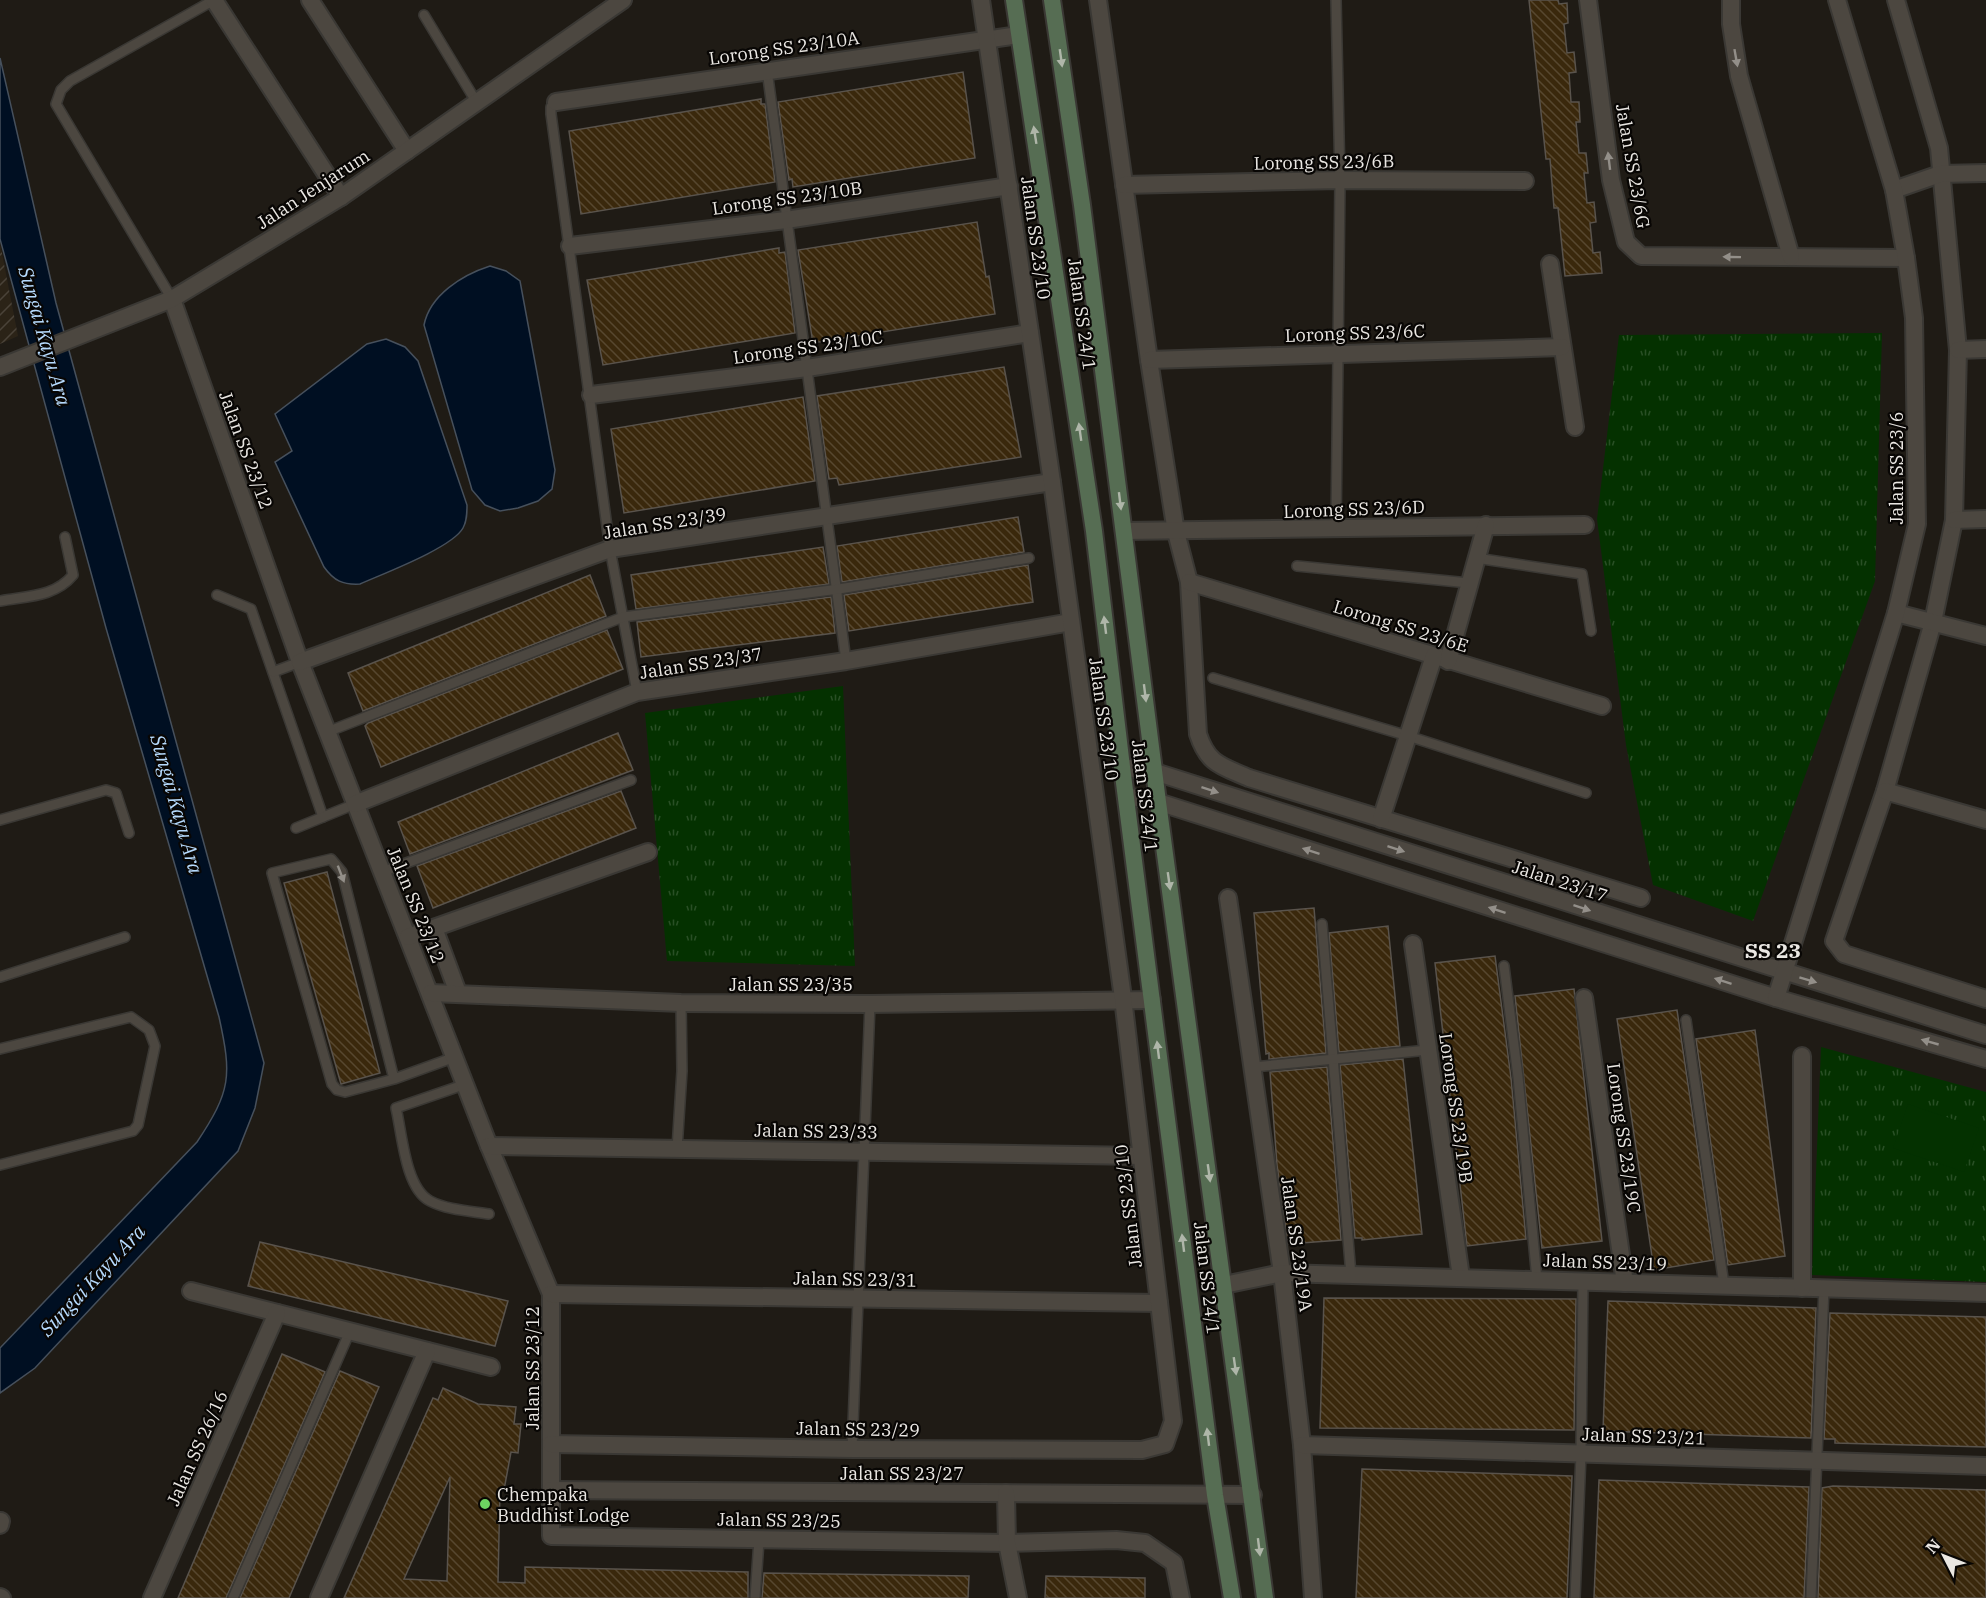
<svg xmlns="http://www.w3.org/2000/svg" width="1986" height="1598" viewBox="0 0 1986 1598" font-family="'IBM Plex Serif',serif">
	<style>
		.industrial { fill: url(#industrial-furrows) }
		.park { fill: url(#park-tufts) }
		.pitch { fill: #043100 }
		.water { fill: #000f22; stroke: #46505c; stroke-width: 1.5 }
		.building { fill: url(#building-back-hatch); stroke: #59534c; stroke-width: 1.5; fill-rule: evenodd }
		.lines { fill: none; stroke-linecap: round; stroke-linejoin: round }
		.service-casing { stroke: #3a3834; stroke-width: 12 }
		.minor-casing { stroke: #3a3834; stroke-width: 20 }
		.tertiary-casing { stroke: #3a3834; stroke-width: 20 }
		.secondary-casing { stroke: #3a3834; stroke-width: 20 }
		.service { stroke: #4c4740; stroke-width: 9 }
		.minor { stroke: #4c4740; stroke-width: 16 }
		.tertiary { stroke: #4c4740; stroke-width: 16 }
		.secondary { stroke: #566d53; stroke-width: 16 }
		.oneway { fill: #afb6a9 }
		.oneway2 { fill: #938f89 }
		.poi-dot { fill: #6dd361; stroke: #080604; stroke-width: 2 }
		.labels { text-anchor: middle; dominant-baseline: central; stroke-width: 4.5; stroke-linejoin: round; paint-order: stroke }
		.street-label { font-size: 18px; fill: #eae7e3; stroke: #080604 }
		.poi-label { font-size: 18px; fill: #eae7e3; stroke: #080604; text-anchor: start }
		.water-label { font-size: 20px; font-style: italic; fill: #b6dafd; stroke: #080604 }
		.quarter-label { font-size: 21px; font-weight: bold; fill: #eae7e3; stroke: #080604 }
	</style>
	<defs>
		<pattern id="industrial-furrows" width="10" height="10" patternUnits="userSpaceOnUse" patternTransform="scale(1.5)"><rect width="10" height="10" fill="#2b2317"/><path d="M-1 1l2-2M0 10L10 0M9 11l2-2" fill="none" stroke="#4a4339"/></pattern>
		<pattern id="park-tufts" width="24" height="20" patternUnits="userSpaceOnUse" patternTransform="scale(1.5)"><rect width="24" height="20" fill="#043100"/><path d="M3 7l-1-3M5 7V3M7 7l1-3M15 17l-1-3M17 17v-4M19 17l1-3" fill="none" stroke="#294f25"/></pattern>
		<pattern id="building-back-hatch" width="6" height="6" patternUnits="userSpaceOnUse" patternTransform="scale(1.5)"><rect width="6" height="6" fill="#3a280c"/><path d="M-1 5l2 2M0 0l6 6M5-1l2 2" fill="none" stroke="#57472f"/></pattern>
	</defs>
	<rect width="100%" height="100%" fill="#1f1b15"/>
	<polygon class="industrial" points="0,243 18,336 0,344"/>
	<g class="park">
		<polygon points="1882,333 1875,581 1753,921 1653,885 1626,745 1597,519 1619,335"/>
		<polygon points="843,686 855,966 667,961 645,713"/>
		<polygon points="1821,1047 1986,1092 1986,1282 1812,1275"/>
	</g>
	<polygon class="pitch" points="1908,1104 1979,1128 1964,1172 1893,1148"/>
	<g class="water">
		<path d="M 0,58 L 56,303 L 264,1063 L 255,1108 L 238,1151 L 35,1368 L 0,1393 L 0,1348 L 197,1142 C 231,1091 232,1076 219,1017 L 106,628 L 0,239 Z"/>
		<path d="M 490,266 L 506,271 L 520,281 L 555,470 L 552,489 L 538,501 L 518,508 L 500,511 L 485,505 L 472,490 L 424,325 C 430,295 462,275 490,266 Z"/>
		<path d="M 386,339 L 405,347 L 418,361 L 467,505 C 467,513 467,521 463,528 C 452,548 382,574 360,584 C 343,585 334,581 324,567 L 275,462 L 292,451 L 275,414 L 367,344 Z"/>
	</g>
	<g class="building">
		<polygon points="1529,0 1558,0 1559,4 1567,3 1568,23 1564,24 1567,53 1574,52 1576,72 1569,73 1571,102 1579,102 1580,122 1576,122 1579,153 1586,153 1588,173 1584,173 1587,203 1594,202 1596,222 1590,223 1593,253 1600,252 1602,273 1565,276 1558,208 1554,208 1550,159 1546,159"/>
		<polygon points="963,72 975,158 793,187 792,179 789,180 778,102"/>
		<polygon points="761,99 761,104 765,104 775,182 581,214 569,131"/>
		<polygon points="977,222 986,277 989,276 995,314 813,343 798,250"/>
		<polygon points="779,248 779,253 785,252 795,333 603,365 587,280"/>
		<polygon points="1004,367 1021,457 839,485 837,478 829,479 817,396"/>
		<polygon points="803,397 815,481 624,513 611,429"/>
		<polygon points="1018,517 1024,552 842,582 837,546"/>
		<polygon points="823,547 829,584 636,609 631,575"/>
		<polygon points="1028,565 1033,602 849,631 844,595"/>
		<polygon points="590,575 606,616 363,711 348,673"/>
		<polygon points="831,597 835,633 641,657 637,622"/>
		<polygon points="607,630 623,669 381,767 365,726 368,723"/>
		<polygon points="618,733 633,770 410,854 398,822"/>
		<polygon points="621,791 636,828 433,908 417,866"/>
		<polygon points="327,872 380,1073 341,1084 284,883"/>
		<polygon points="1314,908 1326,1053 1269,1059 1269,1053 1266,1054 1254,913"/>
		<polygon points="1388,926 1400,1046 1339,1052 1329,933"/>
		<polygon points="1495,956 1511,1078 1526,1239 1467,1246 1435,963"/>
		<polygon points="1574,989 1602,1241 1542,1248 1515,996"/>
		<polygon points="1677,1010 1714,1260 1654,1270 1617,1019"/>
		<polygon points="1755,1030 1785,1256 1728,1265 1696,1039"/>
		<polygon points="1403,1059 1422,1234 1362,1240 1362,1238 1355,1238 1340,1065"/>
		<polygon points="1327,1067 1341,1240 1288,1244 1277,1165 1270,1072"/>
		<polygon points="260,1242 508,1301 495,1346 248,1286"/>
		<polygon points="1324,1298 1576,1299 1574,1430 1320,1428"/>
		<polygon points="1608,1301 1816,1308 1811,1438 1603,1431"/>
		<polygon points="1830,1313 1986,1317 1986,1447 1835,1443 1835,1439 1824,1439"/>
		<polygon points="282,1354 325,1372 226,1598 178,1598"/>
		<polygon points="340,1371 379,1387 289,1598 240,1598"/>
		<path d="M 443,1388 L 478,1404 L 516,1407 L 514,1424 L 521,1424 L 518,1453 L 511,1452 L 504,1490 L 500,1490 L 498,1582 L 525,1583 L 525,1567 L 748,1572 L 748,1598 L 344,1598 L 433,1398 L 438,1400 ZM 450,1477 L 447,1581 L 404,1579 L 408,1570 Z"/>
		<polygon points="1362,1469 1572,1476 1567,1598 1356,1598"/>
		<polygon points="1599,1480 1809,1487 1804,1598 1594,1598"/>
		<polygon points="1833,1486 1986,1490 1986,1598 1818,1598 1822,1488"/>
		<polygon points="764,1573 969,1576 968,1598 762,1598"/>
		<polygon points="1046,1576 1145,1578 1145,1598 1045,1598"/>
	</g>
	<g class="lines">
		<g class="service-casing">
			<g id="service">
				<polyline points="1336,0 1340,180 1336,530"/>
				<polyline points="424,15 477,103"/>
				<polyline points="767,70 846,661"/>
				<polyline points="556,102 551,107 551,114 610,549 637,692"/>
				<polyline points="172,299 56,104 61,90 70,81 214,0"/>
				<polyline points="1476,558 1582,574 1591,631"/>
				<polyline points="1297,566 1469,583"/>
				<polyline points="217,595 251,609 323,817"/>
				<path d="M 0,601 C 27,596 55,597 73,575 L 65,537"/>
				<polyline points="273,672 300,662"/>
				<polyline points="1213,678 1408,736 1586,793"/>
				<polyline points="327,732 623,617 839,589 1029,558"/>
				<polyline points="0,820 106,790 116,793 129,833"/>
				<polyline points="296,828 355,804"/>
				<polyline points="382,872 631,780"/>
				<polyline points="1322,924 1351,1275"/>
				<polyline points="1504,966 1518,1077 1537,1280"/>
				<polyline points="0,977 125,937"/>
				<polyline points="1686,1020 1724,1285"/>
				<polyline points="0,1049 131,1017 149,1030 155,1046 138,1125 133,1131 0,1165"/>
				<polyline points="1253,1067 1428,1050"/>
				<polyline points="394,1079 342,872 331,859 272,873 332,1084 337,1090 345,1092 394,1079 455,1057"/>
				<path d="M 466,1084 L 396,1108 C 402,1133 405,1188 430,1201 C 447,1210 470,1211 489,1214"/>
				<polyline points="677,1149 682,1071 681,1003"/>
				<polyline points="852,1449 870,1004"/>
				<polyline points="233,1598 350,1331"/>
				<polyline points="755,1598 759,1540"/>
				<polyline points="1575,1598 1581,1454 1583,1281"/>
				<polyline points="1811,1598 1824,1288"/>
			</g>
		</g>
		<g class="minor-casing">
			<g id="minor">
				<polyline points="214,0 341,197"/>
				<polyline points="310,0 407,151"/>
				<path d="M 1098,0 L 1149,360 L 1176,532 L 1189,582 L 1198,734 C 1208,765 1222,766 1249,778 L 1641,898"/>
				<polyline points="1588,0 1611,180 1626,242 1641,256 1906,258"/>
				<polyline points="1731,0 1731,24 1739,76 1791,257"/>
				<polyline points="1896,0 1939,148 1958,350 1954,520 1933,622 1885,791 1834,941 1844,954 1986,999"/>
				<polyline points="556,102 1019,35"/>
				<polyline points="1124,185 1340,180 1525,181"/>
				<polyline points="1894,190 1940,174 1986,173"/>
				<polyline points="570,246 786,220 1009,186"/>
				<polyline points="1550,264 1575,427"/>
				<polyline points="172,299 300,662 489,1146 551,1294 551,1536 1007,1543 1116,1540 1145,1543 1174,1563 1181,1598"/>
				<polyline points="1958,350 1986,349"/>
				<polyline points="1149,360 1562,347"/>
				<polyline points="0,367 172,299 341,197 623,0"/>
				<polyline points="591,395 807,368 1030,333"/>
				<polyline points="1954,520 1986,519"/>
				<polyline points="1124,531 1585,525"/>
				<polyline points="1189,582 1602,706"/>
				<polyline points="1896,613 1986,636"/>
				<polyline points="1448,661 1486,525"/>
				<polyline points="300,662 610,549 1052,482"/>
				<polyline points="1885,791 1986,820"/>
				<polyline points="355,804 637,692 846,661 1071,622"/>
				<polyline points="1381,819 1434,656"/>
				<polyline points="1228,898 1282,1273 1302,1445 1313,1598"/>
				<polyline points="434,928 458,993"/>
				<polyline points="408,937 648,852"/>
				<polyline points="1413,944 1461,1277"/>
				<polyline points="431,993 681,1003 870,1004 1152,1000"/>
				<polyline points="1584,998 1625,1283"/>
				<polyline points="489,1146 1141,1156"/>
				<polyline points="1224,1285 1282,1273 1986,1293"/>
				<polyline points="1802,1288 1802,1056"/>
				<polyline points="191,1291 491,1367"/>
				<polyline points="551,1294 1159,1303"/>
				<polyline points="551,1444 852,1449 1142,1450 1165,1444 1173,1421 1123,998 1052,482 981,0"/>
				<polyline points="1302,1445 1986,1466"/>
				<polyline points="551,1490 1253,1495"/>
				<polyline points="1006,1493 1007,1543 1018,1598"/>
				<polyline points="0,1525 1,1521"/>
				<polyline points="0,1597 2,1598"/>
				<polyline points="152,1598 277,1313"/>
				<polyline points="319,1598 427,1351"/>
			</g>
		</g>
		<g class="tertiary-casing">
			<g id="tertiary">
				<polyline points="1122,767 1155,772 1986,1035"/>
				<polyline points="1126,796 1158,802 1776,998 1986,1059"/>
				<polyline points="1776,998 1896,613 1917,524 1914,318 1906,258 1894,190 1837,0"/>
			</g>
		</g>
		<g class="secondary-casing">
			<g id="secondary">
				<polyline points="1014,0 1094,531 1122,767 1215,1495 1232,1598"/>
				<polyline points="1052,0 1082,205 1158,802 1265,1598"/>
			</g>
		</g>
		<use href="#service" class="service"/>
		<use href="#minor" class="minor"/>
		<use href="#tertiary" class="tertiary"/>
		<use href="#secondary" class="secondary"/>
	</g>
	<defs><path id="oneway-solid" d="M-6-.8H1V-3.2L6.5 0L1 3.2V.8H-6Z" transform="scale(1.5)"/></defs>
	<g class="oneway">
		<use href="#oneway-solid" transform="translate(1061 58) rotate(82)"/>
		<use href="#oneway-solid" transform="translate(1035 135) rotate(-99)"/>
		<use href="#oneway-solid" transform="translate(1080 432) rotate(-98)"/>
		<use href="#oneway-solid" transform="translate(1120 501) rotate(83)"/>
		<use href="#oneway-solid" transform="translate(1105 625) rotate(-97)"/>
		<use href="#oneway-solid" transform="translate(1145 693) rotate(83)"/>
		<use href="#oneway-solid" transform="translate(1169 881) rotate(82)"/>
		<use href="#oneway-solid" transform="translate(1158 1050) rotate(-97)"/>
		<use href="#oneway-solid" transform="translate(1209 1173) rotate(82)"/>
		<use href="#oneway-solid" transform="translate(1183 1243) rotate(-97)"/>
		<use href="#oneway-solid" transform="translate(1235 1366) rotate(82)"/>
		<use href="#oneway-solid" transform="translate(1208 1437) rotate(-97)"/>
		<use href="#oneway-solid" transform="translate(1259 1547) rotate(83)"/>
	</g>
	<g class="oneway2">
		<use href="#oneway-solid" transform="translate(1736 58) rotate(80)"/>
		<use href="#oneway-solid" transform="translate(1609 161) rotate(-97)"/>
		<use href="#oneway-solid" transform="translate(1732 257) rotate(-179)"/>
		<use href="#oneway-solid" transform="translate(1210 790) rotate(18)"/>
		<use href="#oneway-solid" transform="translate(1396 849) rotate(18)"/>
		<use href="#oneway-solid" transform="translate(1311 851) rotate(-162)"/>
		<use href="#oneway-solid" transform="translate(341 874) rotate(69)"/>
		<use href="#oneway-solid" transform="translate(1582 908) rotate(18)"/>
		<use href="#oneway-solid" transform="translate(1497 910) rotate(-162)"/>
		<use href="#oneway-solid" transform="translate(1808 980) rotate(17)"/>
		<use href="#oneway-solid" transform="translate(1723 981) rotate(-162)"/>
		<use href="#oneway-solid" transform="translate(1930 1042) rotate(-164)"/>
	</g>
	<circle class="poi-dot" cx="485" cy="1504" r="6"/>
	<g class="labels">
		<g class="street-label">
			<text transform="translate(784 48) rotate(-8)">Lorong SS 23/10A</text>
			<text transform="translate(1324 162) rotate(-1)">Lorong SS 23/6B</text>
			<text transform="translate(1633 166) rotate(80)">Jalan SS 23/6G</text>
			<text transform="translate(313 189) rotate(-33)">Jalan Jenjarum</text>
			<text transform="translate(787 198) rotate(-8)">Lorong SS 23/10B</text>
			<text transform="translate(1036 238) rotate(82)">Jalan SS 23/10</text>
			<text transform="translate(1082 314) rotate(82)">Jalan SS 24/1</text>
			<text transform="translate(1355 333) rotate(-2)">Lorong SS 23/6C</text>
			<text transform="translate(808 347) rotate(-8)">Lorong SS 23/10C</text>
			<text transform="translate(246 450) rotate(70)">Jalan SS 23/12</text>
			<text transform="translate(1896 468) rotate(-90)">Jalan SS 23/6</text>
			<text transform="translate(1354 509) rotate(-2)">Lorong SS 23/6D</text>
			<text transform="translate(665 523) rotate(-9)">Jalan SS 23/39</text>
			<text transform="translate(1401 626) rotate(17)">Lorong SS 23/6E</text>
			<text transform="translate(701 663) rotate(-9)">Jalan SS 23/37</text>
			<text transform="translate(1104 719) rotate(82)">Jalan SS 23/10</text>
			<text transform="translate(1145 796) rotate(83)">Jalan SS 24/1</text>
			<text transform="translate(1560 881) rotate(18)">Jalan 23/17</text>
			<text transform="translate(416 905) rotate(68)">Jalan SS 23/12</text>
			<text x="791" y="984">Jalan SS 23/35</text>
			<text transform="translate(1456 1108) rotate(82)">Lorong SS 23/19B</text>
			<text transform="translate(816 1131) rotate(1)">Jalan SS 23/33</text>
			<text transform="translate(1624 1138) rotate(82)">Lorong SS 23/19C</text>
			<text transform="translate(1128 1206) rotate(-97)">Jalan SS 23/10</text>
			<text transform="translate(1297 1244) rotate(82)">Jalan SS 23/19A</text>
			<text transform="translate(1605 1262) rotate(2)">Jalan SS 23/19</text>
			<text transform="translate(1207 1278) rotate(83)">Jalan SS 24/1</text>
			<text transform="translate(855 1279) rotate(1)">Jalan SS 23/31</text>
			<text transform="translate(532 1368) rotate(-90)">Jalan SS 23/12</text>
			<text transform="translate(858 1429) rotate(1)">Jalan SS 23/29</text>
			<text transform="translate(1644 1436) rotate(2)">Jalan SS 23/21</text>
			<text transform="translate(197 1448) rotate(-66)">Jalan SS 26/16</text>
			<text x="902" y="1473">Jalan SS 23/27</text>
			<text transform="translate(779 1520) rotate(1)">Jalan SS 23/25</text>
		</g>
		<g class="poi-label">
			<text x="497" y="1494">Chempaka<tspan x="497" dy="21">Buddhist Lodge</tspan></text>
		</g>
		<g class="water-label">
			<text transform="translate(45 336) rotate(74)">Sungai Kayu Ara</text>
			<text transform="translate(177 804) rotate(74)">Sungai Kayu Ara</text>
			<text transform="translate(92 1280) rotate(-47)">Sungai Kayu Ara</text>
		</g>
		<g class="quarter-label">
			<text x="1773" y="950">SS 23</text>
		</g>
	</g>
	<g transform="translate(1944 1556) rotate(312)" stroke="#080604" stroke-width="4.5" paint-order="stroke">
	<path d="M0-4.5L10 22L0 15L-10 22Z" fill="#eae7e3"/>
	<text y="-9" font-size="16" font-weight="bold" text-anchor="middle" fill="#eae7e3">N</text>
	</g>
</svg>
